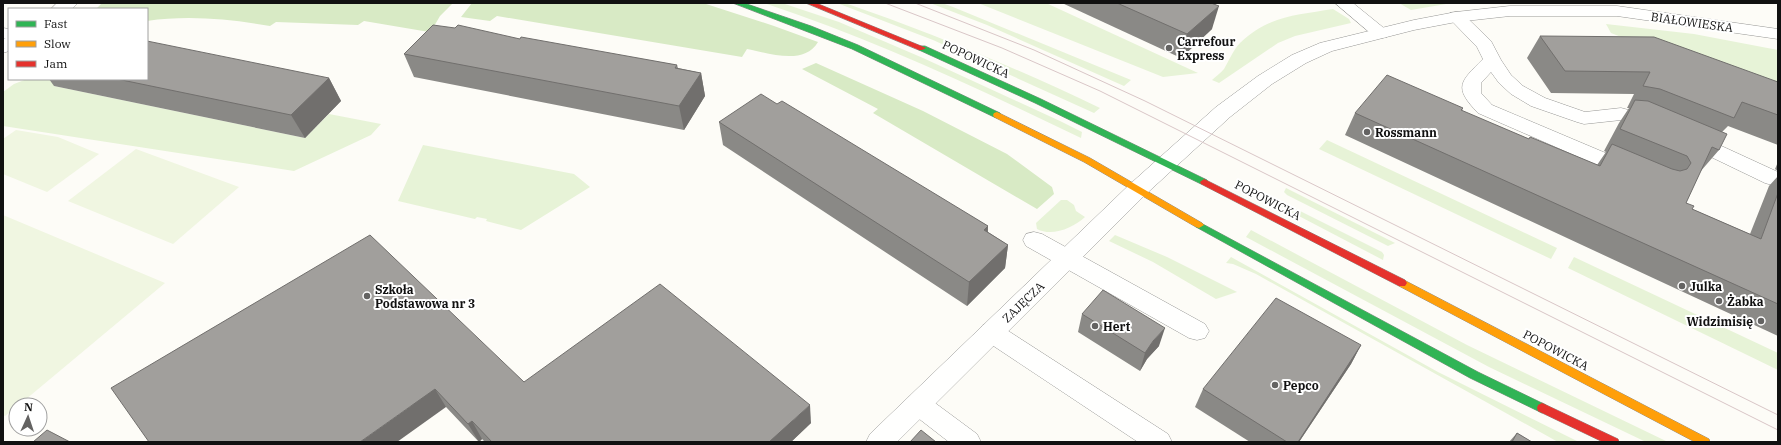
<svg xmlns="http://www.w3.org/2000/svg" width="1781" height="445" viewBox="0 0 1781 445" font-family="'IBM Plex Serif',serif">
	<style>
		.green { fill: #e7f3d7 }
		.forest { fill: #d8eac5 }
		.pitch { fill: #f0f6e1 }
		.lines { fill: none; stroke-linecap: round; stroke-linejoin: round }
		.lane-casing { stroke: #979795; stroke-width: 1 }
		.street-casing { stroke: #979795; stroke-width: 1 }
		.fast-casing { stroke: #8e8d8b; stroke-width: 1 }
		.slow-casing { stroke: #8e8d8b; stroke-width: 1 }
		.jam-casing { stroke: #8e8d8b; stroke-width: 1 }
		.lane { fill: #fffffe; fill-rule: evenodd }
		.street { fill: #fffffe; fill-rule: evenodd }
		.fast { fill: #30b455; fill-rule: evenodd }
		.slow { fill: #ff9f0a; fill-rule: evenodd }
		.jam { fill: #e5322d; fill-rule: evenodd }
		.tram { stroke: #d9c6c7; stroke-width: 1 }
		.wall { fill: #8a8986 }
		.shaded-wall { fill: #716f6d }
		.building { fill: #a19f9c; stroke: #716f6d }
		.poi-dot { fill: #646362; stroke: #fff; stroke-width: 1.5 }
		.labels { text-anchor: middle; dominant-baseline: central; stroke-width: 4; stroke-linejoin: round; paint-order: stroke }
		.street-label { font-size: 12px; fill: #111; stroke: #fff }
		.poi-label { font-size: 12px; font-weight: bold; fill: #111; stroke: #fff; text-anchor: start }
	</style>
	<rect width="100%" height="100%" fill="#fdfcf7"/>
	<g class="green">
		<path d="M 764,3 L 782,3 L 839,22 L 923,58 L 1060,121 L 1082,132 L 1081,138 C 977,88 873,39 764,3 Z"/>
		<path d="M 837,3 L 845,3 C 932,33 1017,68 1100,108 L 1094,113 L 933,40 Z"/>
		<polygon points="930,3 942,3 953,7 1131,80 1124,86 987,25"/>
		<polygon points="978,3 1046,3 1198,73 1163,77"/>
		<polygon points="1399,3 1452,3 1411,10"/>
		<path d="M 1333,9 L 1349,19 L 1351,23 L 1295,36 L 1278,43 L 1219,83 L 1212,80 C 1216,76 1221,73 1224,69 C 1229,61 1233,50 1240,43 C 1267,16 1297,15 1333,9 Z"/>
		<polygon points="1606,24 1694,34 1778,50 1778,99 1611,33"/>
		<polygon points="27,79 63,79 54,86 305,138 329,114 381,124 371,135 294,171 3,126 3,92 14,84"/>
		<polygon points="1327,140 1557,248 1551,259 1319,149"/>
		<polygon points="423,145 574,174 590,187 521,230 486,221 487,219 477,217 475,219 398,201"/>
		<polygon points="1286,188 1395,243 1388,246 1287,195 1284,192"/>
		<path d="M 1061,200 L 1067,200 L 1074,205 L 1076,211 L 1085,217 C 1073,228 1052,237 1037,229 L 1036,223 Z"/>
		<polygon points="1276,202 1282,202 1382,252 1384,255 1383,260 1274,203"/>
		<polygon points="1251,230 1467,345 1668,442 1646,442 1489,367 1246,237"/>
		<polygon points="1115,235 1167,257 1237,292 1216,299 1153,262 1109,241"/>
		<polygon points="1231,257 1438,372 1579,442 1558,442 1256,274 1233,264 1226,263"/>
		<polygon points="1574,257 1778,353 1778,370 1568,268"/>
	</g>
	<g class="forest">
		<path d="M 102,3 L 453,3 L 440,16 L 433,28 L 435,33 L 364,21 L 358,25 L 276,22 L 270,26 C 229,19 188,15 147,21 L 147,9 L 96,9 Z"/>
		<path d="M 472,3 L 703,3 L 774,26 L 818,42 C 804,66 769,53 747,49 L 742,57 L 497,16 L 490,21 L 461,17 Z"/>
		<polygon points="816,63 923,111 1007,154 1052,187 1054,194 1037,209 873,113 878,109 802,69"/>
	</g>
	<g class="pitch">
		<polygon points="16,130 58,137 99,154 47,192 3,174 3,139"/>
		<polygon points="136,149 239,187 173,244 68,201"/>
		<polygon points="3,215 165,283 19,405 16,405 16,407 5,416 3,415"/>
	</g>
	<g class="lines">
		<g class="lane-casing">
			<g id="lane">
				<polygon points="1335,3 1353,3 1390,33 1387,37 1381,38 1375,37"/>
				<path d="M 1456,12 L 1462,13 L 1491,41 L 1501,60 L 1511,75 L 1523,86 L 1545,98 L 1585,112 L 1621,108 L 1659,118 L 1662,122 L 1659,126 L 1652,128 L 1621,120 L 1584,124 L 1577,122 L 1531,106 L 1511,94 L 1499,83 L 1491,72 L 1481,83 L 1481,93 L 1492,105 L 1634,165 L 1637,170 L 1634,175 L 1627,177 L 1620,175 L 1478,113 C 1453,87 1460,82 1483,59 L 1477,47 L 1448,17 L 1450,13 Z"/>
				<polygon points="3,28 9,29 9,39 3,38"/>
				<polygon points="1691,132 1778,172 1778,183 1772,185 1765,183 1684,144 1681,139 1684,134"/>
				<polygon points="1034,232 1042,234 1205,324 1209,331 1205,338 1197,340 1189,338 1026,246 1023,240 1026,234"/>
				<polygon points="991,323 999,325 1168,434 1172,442 1138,442 983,339 979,332 983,325"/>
				<polygon points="918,393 927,397 977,434 981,442 949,442 909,411 906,404 909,397"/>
			</g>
		</g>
		<g class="street-casing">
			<g id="street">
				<polygon points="57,3 78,3 72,9 51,9"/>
				<polygon points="1510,6 1617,6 1778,29 1778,39 1617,16 1510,16 1456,22 1414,30 1332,51 1306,63 1272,84 1230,117 1145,195 897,442 866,442 870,434 1129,185 1216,107 1258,76 1292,55 1320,43 1414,20 1456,12"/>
				<polygon points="9,37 9,51 3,53 3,39"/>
			</g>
		</g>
		<g class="fast-casing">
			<g id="fast">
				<polygon points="733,3 744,3 811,26 858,45 1000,113 1001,115 997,118 994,117 852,49"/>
				<polygon points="919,46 925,46 1041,99 1207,180 1208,182 1207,184 1201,184 1035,103 919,50"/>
				<polygon points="1199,222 1478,372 1546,405 1547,408 1546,411 1542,413 1538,411 1470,378 1196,227 1194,225 1196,223"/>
			</g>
		</g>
		<g class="slow-casing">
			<g id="slow">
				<polygon points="997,112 1090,158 1202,223 1204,225 1199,228 1196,227 1084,162 994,117 993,115 994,113"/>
				<polygon points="1402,279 1709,439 1710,442 1695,442 1399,286 1397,283 1399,280"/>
			</g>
		</g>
		<g class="jam-casing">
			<g id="jam">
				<polygon points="806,3 816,3 926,48 922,50 919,50"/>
				<polygon points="1204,179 1405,280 1407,283 1405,286 1399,286 1201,184 1200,182"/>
				<polygon points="1542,403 1618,439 1619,442 1603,442 1538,411 1537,408 1538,405"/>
			</g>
		</g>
		<use href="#lane" class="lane"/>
		<use href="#street" class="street"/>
		<use href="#fast" class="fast"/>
		<use href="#slow" class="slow"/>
		<use href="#jam" class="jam"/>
		<g class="tram">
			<polyline points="885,3 1002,48 1100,91 1778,430"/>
			<polyline points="915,3 1034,50 1145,101 1778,415"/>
		</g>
	</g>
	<g class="wall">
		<polygon points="1062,3 1211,3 1212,29 1181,58"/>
		<polygon points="1540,36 1778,82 1778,145 1728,126 1722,132 1719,150 1700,172 1686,203 1692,209 1750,234 1769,186 1778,176 1778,336 1345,135 1355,113 1463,108 1462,111 1529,139 1597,165 1606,152 1604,151 1619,123 1629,108 1627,108 1634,94 1551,93 1527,58"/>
		<polygon points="520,39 677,65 678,68 701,73 705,96 684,130 414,77 404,54"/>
		<polygon points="329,78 341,101 305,138 54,86 49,79"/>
		<polygon points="777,104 988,226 988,232 1008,245 1005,268 967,306 723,145 719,122"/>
		<polygon points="1778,162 1778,171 1775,169"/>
		<polygon points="1082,314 1159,346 1147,359 1140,371 1078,332"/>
		<polygon points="1361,345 1351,364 1299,442 1250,442 1195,407 1203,389"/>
		<polygon points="524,382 811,423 791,442 485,442 482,439 479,442 446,407 111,388"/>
		<polygon points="1517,433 1532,442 1509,442"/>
	</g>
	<g class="shaded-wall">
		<polygon points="1219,6 1212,29 1181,58 1187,34"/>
		<polygon points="701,73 705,96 684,130 679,106"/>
		<polygon points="329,78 341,101 305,138 291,115"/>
		<polygon points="988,226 986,249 984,230"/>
		<polygon points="1008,245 1005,268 967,306 969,282"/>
		<polygon points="1165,328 1159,346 1147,359 1140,371 1145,353 1153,341"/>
		<polygon points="1361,345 1351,364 1299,442 1298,442"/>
		<polygon points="435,389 446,407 397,442 360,442"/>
		<polygon points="810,405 811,423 791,442 769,442"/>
		<polygon points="472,421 482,439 479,442 468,424"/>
	</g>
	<g class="building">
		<polygon points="1117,3 1211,3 1219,6 1187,34"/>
		<polygon points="433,25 455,28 458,25 520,39 521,37 677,65 675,68 701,73 679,106 404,54"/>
		<polygon points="1540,36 1654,37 1778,82 1778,115 1742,102 1734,118 1660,89 1643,86 1650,72 1565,71"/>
		<polygon points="147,41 329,78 291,115 117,79 147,79"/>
		<polygon points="1387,75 1463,108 1461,110 1529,139 1530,137 1600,166 1612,144 1672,169 1680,171 1687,169 1691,163 1687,156 1620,129 1635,100 1648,101 1727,134 1719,150 1712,147 1686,203 1694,206 1692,209 1761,239 1778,193 1778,304 1355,113"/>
		<polygon points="761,94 777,104 782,101 988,226 984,230 1008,245 969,282 719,122"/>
		<polygon points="370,235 524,382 660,284 810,405 769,442 492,442 472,421 468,424 435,389 360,442 149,442 111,388"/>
		<polygon points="1103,290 1165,328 1153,341 1145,353 1082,314"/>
		<polygon points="1276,298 1361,345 1298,442 1287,442 1203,389"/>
		<polygon points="47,430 70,442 33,442"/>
		<polygon points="921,430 936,442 910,442"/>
		<polygon points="1517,433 1532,442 1512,442"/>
	</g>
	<g class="poi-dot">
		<circle cx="1169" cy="48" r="4"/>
		<circle cx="1367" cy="132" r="4"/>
		<circle cx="1682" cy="286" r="4"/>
		<circle cx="367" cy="296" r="4"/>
		<circle cx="1719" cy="301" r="4"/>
		<circle cx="1761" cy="321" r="4"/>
		<circle cx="1095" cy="326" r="4"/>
		<circle cx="1275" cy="385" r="4"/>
	</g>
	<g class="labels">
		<g class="street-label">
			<text transform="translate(1692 22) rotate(8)">BIAŁOWIESKA</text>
			<text transform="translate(976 59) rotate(25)">POPOWICKA</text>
			<text transform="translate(1268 200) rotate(27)">POPOWICKA</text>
			<text transform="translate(1023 302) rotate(-44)">ZAJĘCZA</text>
			<text transform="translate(1556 350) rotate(28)">POPOWICKA</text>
		</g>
		<g class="poi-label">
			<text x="1177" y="41">Carrefour<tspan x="1177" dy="14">Express</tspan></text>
			<text x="1375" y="132">Rossmann</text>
			<text x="1690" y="286">Julka</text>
			<text x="375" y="289">Szkoła<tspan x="375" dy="14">Podstawowa nr 3</tspan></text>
			<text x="1727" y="301">Żabka</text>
			<text x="1753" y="321" text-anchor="end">Widzimisię</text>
			<text x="1103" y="326">Hert</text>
			<text x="1283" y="385">Pepco</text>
		</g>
	</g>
	<rect width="1781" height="445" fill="none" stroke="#111111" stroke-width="8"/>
	<rect x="8" y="8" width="140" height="72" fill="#ffffff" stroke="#a0a0a0"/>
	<rect x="16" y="21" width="20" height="6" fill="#30b455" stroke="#a0a0a0"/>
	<text x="44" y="28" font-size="12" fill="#111111">Fast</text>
	<rect x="16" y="41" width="20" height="6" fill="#ff9f0a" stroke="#a0a0a0"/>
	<text x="44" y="48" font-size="12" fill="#111111">Slow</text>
	<rect x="16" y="61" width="20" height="6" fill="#e5322d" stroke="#a0a0a0"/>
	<text x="44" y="68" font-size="12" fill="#111111">Jam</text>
	<g transform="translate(28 417) rotate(3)"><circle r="19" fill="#ffffff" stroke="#a0a0a0"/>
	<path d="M0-3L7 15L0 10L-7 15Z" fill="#646362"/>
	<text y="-6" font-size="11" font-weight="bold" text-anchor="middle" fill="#111111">N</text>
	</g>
</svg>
